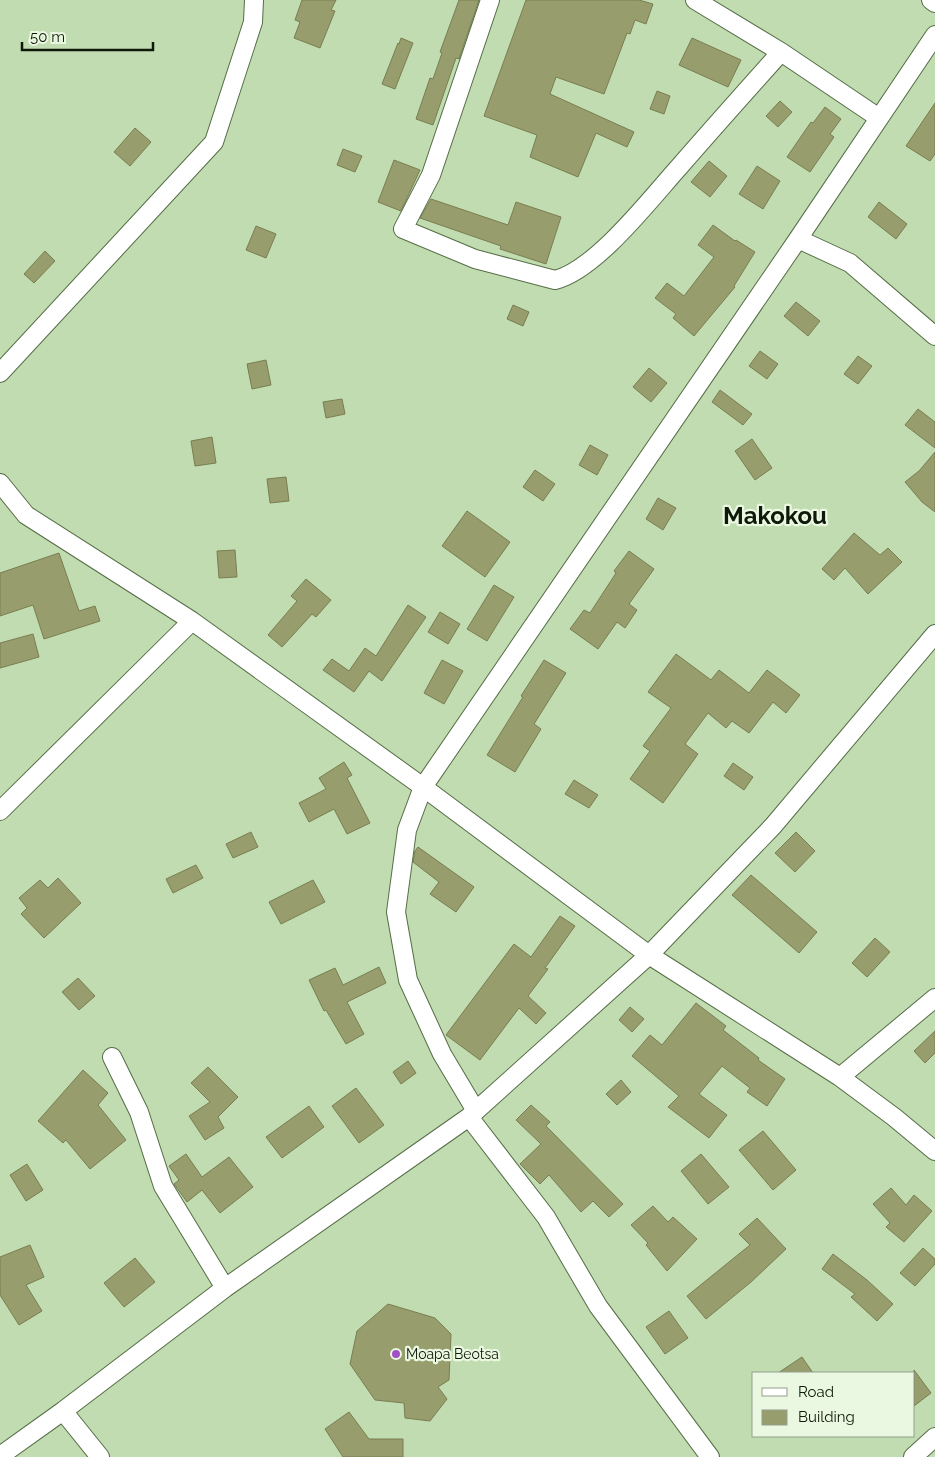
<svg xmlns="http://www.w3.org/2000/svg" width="935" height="1457" font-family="Raleway,sans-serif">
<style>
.building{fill:#979d6d;stroke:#797e50}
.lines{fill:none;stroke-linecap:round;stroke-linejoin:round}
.minor-casing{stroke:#556d46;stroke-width:20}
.minor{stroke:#fff;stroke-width:18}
.poi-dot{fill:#a052c4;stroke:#eaf8e2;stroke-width:2}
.labels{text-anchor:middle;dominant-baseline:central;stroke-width:4.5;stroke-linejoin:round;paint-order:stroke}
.poi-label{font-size:14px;fill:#0f1909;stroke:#eaf8e2;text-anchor:start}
.town-label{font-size:24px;font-weight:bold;fill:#0f1909;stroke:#eaf8e2}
</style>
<rect width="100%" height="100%" fill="#c0dcb0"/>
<!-- building -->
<path class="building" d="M 302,0 L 336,0 L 331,10 L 335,11 L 320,48 L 294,38 L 300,22 L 295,20 Z
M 459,0 L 479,0 L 459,59 L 456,58 L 433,125 L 416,119 L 430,78 L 433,79 L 442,53 L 440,52 Z
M 526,0 L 639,0 L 653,4 L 646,24 L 635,20 L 630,34 L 627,33 L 604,94 L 556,77 L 550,94 L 634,132 L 627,147 L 596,133 L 578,177 L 530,157 L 537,135 L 484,116 Z
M 401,38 L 413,43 L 395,89 L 382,84 L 398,43 L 399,44 Z
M 692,38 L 741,60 L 728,87 L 679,65 Z
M 657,91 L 670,96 L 664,114 L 650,109 Z
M 780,101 L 792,112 L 778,127 L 766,116 Z
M 935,103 L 935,154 L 930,161 L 906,146 Z
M 825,107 L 841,119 L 830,134 L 834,137 L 810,172 L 787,157 L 811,122 L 813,123 Z
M 135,128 L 151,142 L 130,166 L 114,152 Z
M 343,149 L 362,156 L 355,172 L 337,165 Z
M 394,160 L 420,170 L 401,211 L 378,202 Z
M 709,161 L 727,176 L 710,197 L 691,182 Z
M 757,166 L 780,181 L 763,209 L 739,194 Z
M 431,199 L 508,225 L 516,202 L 561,217 L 546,264 L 500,249 L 501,246 L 420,218 Z
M 879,202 L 907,224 L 896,239 L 868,217 Z
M 713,225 L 735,241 L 736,240 L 755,252 L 734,286 L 735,287 L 694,336 L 673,318 L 676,314 L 655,298 L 667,283 L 684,296 L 714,257 L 698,245 Z
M 256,226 L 276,234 L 266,258 L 246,250 Z
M 45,251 L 55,261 L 34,283 L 24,274 Z
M 796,302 L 820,321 L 808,336 L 784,316 Z
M 513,305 L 529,312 L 523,326 L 507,319 Z
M 760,351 L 778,364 L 767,379 L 749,366 Z
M 858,356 L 872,366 L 858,384 L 844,374 Z
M 266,360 L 271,385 L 252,389 L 247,364 Z
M 649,368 L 667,383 L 651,402 L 633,387 Z
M 720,390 L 752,414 L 743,425 L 712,402 Z
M 342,399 L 345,414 L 326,418 L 323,402 Z
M 918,409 L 935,422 L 935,448 L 905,425 Z
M 212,437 L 216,463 L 195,466 L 191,441 Z
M 752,439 L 772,468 L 755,480 L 735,451 Z
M 590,445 L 608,455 L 597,475 L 579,465 Z
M 935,452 L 935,512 L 922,502 L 905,482 L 919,471 Z
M 535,470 L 555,484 L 543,501 L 523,487 Z
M 286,477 L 289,501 L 270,503 L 267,479 Z
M 658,498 L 676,508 L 663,530 L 646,519 Z
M 467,511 L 510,542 L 485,577 L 442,546 Z
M 854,533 L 880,555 L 888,548 L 902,562 L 868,594 L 845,568 L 834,580 L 822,569 Z
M 235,550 L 237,577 L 219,578 L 217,551 Z
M 629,551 L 654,569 L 629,604 L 637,610 L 625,628 L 617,622 L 598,649 L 570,629 L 584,610 L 590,613 L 616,573 L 614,571 Z
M 59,553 L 79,611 L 95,606 L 100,621 L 44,639 L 33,605 L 0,616 L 0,573 Z
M 306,579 L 331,600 L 316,617 L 312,614 L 282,647 L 268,635 L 297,601 L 291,596 Z
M 494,585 L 514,597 L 487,641 L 467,629 Z
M 408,605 L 426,617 L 382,681 L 369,671 L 354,692 L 323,670 L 332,659 L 349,671 L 365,648 L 376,656 Z
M 440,612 L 460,624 L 448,644 L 428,632 Z
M 33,634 L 39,657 L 0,668 L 0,643 Z
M 676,654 L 711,680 L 719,670 L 749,693 L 767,670 L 800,695 L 786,713 L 773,702 L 749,733 L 732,721 L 726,728 L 708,713 L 685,744 L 698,754 L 663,803 L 630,779 L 650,751 L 643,746 L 671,708 L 648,692 Z
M 442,660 L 463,671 L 444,704 L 424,693 Z
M 544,660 L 566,673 L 534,724 L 541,729 L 515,772 L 487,755 L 523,697 L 521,696 Z
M 344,762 L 352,775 L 347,778 L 370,823 L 347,834 L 334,809 L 309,822 L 299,803 L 326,789 L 319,778 Z
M 733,763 L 753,777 L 744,790 L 724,776 Z
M 574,780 L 598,795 L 589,808 L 565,794 Z
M 251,832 L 258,847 L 233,858 L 226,844 Z
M 796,832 L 815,851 L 795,872 L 775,853 Z
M 418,847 L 474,887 L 456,912 L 430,894 L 439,882 L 413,862 L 415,851 Z
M 196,865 L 203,878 L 173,893 L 166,879 Z
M 751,875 L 817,932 L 799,953 L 732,895 Z
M 58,878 L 81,903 L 44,938 L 21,914 L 27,908 L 19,898 L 40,880 L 48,888 Z
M 313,880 L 325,902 L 281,924 L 269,902 Z
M 560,916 L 575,926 L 545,968 L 548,969 L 528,996 L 546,1013 L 536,1024 L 519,1008 L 480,1060 L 446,1035 L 514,944 L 531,957 Z
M 875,938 L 890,952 L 867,977 L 852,963 Z
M 379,967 L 386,983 L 347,1002 L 364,1034 L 346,1044 L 326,1010 L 324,1011 L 309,980 L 335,968 L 343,985 Z
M 78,978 L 95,996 L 79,1010 L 62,992 Z
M 696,1003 L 726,1026 L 723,1030 L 759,1058 L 758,1060 L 785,1079 L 767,1106 L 747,1092 L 750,1088 L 722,1066 L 699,1094 L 727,1115 L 709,1138 L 668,1107 L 679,1096 L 632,1056 L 650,1035 L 662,1045 Z
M 630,1007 L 644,1019 L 632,1032 L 619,1020 Z
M 935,1031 L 935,1053 L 925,1063 L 914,1051 Z
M 408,1061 L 416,1073 L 401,1084 L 393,1072 Z
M 208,1067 L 238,1097 L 218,1117 L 224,1128 L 205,1140 L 189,1116 L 210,1102 L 191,1083 Z
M 83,1070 L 108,1093 L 98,1105 L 126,1140 L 90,1169 L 66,1140 L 63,1143 L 38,1121 Z
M 621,1080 L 631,1092 L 617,1105 L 606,1094 Z
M 356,1088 L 384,1125 L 359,1143 L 332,1106 Z
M 531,1105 L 550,1122 L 546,1126 L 623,1204 L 609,1217 L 593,1201 L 581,1212 L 549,1175 L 540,1184 L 520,1164 L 541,1144 L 516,1120 Z
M 309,1106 L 324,1127 L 282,1158 L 266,1137 Z
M 763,1131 L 796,1170 L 773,1190 L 739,1150 Z
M 186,1154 L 202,1177 L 229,1157 L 253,1187 L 220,1213 L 202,1190 L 187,1202 L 174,1184 L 179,1180 L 169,1166 Z
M 701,1154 L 729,1187 L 708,1204 L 681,1171 Z
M 27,1164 L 43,1190 L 26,1201 L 10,1175 Z
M 891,1188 L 906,1205 L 914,1195 L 932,1211 L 904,1242 L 886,1227 L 890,1223 L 873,1204 Z
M 653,1206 L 668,1222 L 673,1217 L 697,1239 L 667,1271 L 646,1245 L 648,1243 L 631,1225 Z
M 757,1218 L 786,1249 L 751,1282 L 706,1319 L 687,1296 L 750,1245 L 739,1234 Z
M 30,1245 L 44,1277 L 26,1285 L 42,1311 L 19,1325 L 0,1295 L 0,1257 Z
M 923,1248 L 935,1259 L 935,1264 L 915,1286 L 900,1273 Z
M 833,1254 L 867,1280 L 893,1304 L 877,1321 L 851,1297 L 855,1294 L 822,1269 Z
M 135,1258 L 155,1282 L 124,1307 L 104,1283 Z
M 388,1304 L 435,1318 L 451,1334 L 449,1380 L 438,1387 L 447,1399 L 430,1421 L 405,1418 L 404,1403 L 375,1400 L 350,1364 L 357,1331 Z
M 669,1311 L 688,1338 L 665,1354 L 646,1327 Z
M 802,1357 L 813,1373 L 778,1373 Z
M 914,1370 L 931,1393 L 914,1406 Z
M 349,1412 L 369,1439 L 403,1439 L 403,1457 L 343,1457 L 325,1429 Z"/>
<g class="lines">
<defs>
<path id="minor" d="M 490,0 L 431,175 L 403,229 L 475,259 L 555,280 C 596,270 651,198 680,166 C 713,128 747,90 781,52
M 695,0 L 781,52 L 879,118
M 931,0 L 935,3
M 798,239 L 850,263 L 935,336
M 0,373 L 214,142 L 253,22 L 254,0
M 0,483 L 26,515 L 192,621 L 423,787 L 407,830 L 396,912 L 408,980 L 442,1054 L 476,1111
M 935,634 L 773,826 L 649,955 L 840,1077 L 894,1117 L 935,1151
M 0,811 L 192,621
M 112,1057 L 139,1112 L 163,1186 L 225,1288
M 840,1077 L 935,998
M 469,1117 L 546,1217 L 598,1306 L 710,1457
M 63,1411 L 100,1457
M 0,1456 L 63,1411 L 225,1288 L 469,1117 L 649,955 L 423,787 L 798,239 L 935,35
M 913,1457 L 935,1437"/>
</defs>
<!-- minor casing -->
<use href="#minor" class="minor-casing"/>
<!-- minor -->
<use href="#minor" class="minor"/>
</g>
<!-- markers -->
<circle class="poi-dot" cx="396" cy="1354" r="5"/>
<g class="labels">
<!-- poi labels -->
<g class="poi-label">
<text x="406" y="1354">Moapa Beotsa</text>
</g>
<!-- town labels -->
<g class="town-label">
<text x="775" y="515">Makokou</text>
</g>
</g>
<!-- legend -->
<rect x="752" y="1372" width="162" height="65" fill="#eaf8e2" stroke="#929f8b"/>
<rect x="762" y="1388" width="25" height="8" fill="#ffffff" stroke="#929f8b"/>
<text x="798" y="1397" font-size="15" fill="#0f1909">Road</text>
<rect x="762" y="1410" width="25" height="15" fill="#979d6d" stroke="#929f8b"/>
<text x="798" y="1422" font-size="15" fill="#0f1909">Building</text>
<!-- scale -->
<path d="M22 42v8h131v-8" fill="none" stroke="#0f1909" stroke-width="2.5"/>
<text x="30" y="42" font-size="15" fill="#0f1909" stroke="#eaf8e2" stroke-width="4" paint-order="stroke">50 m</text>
</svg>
